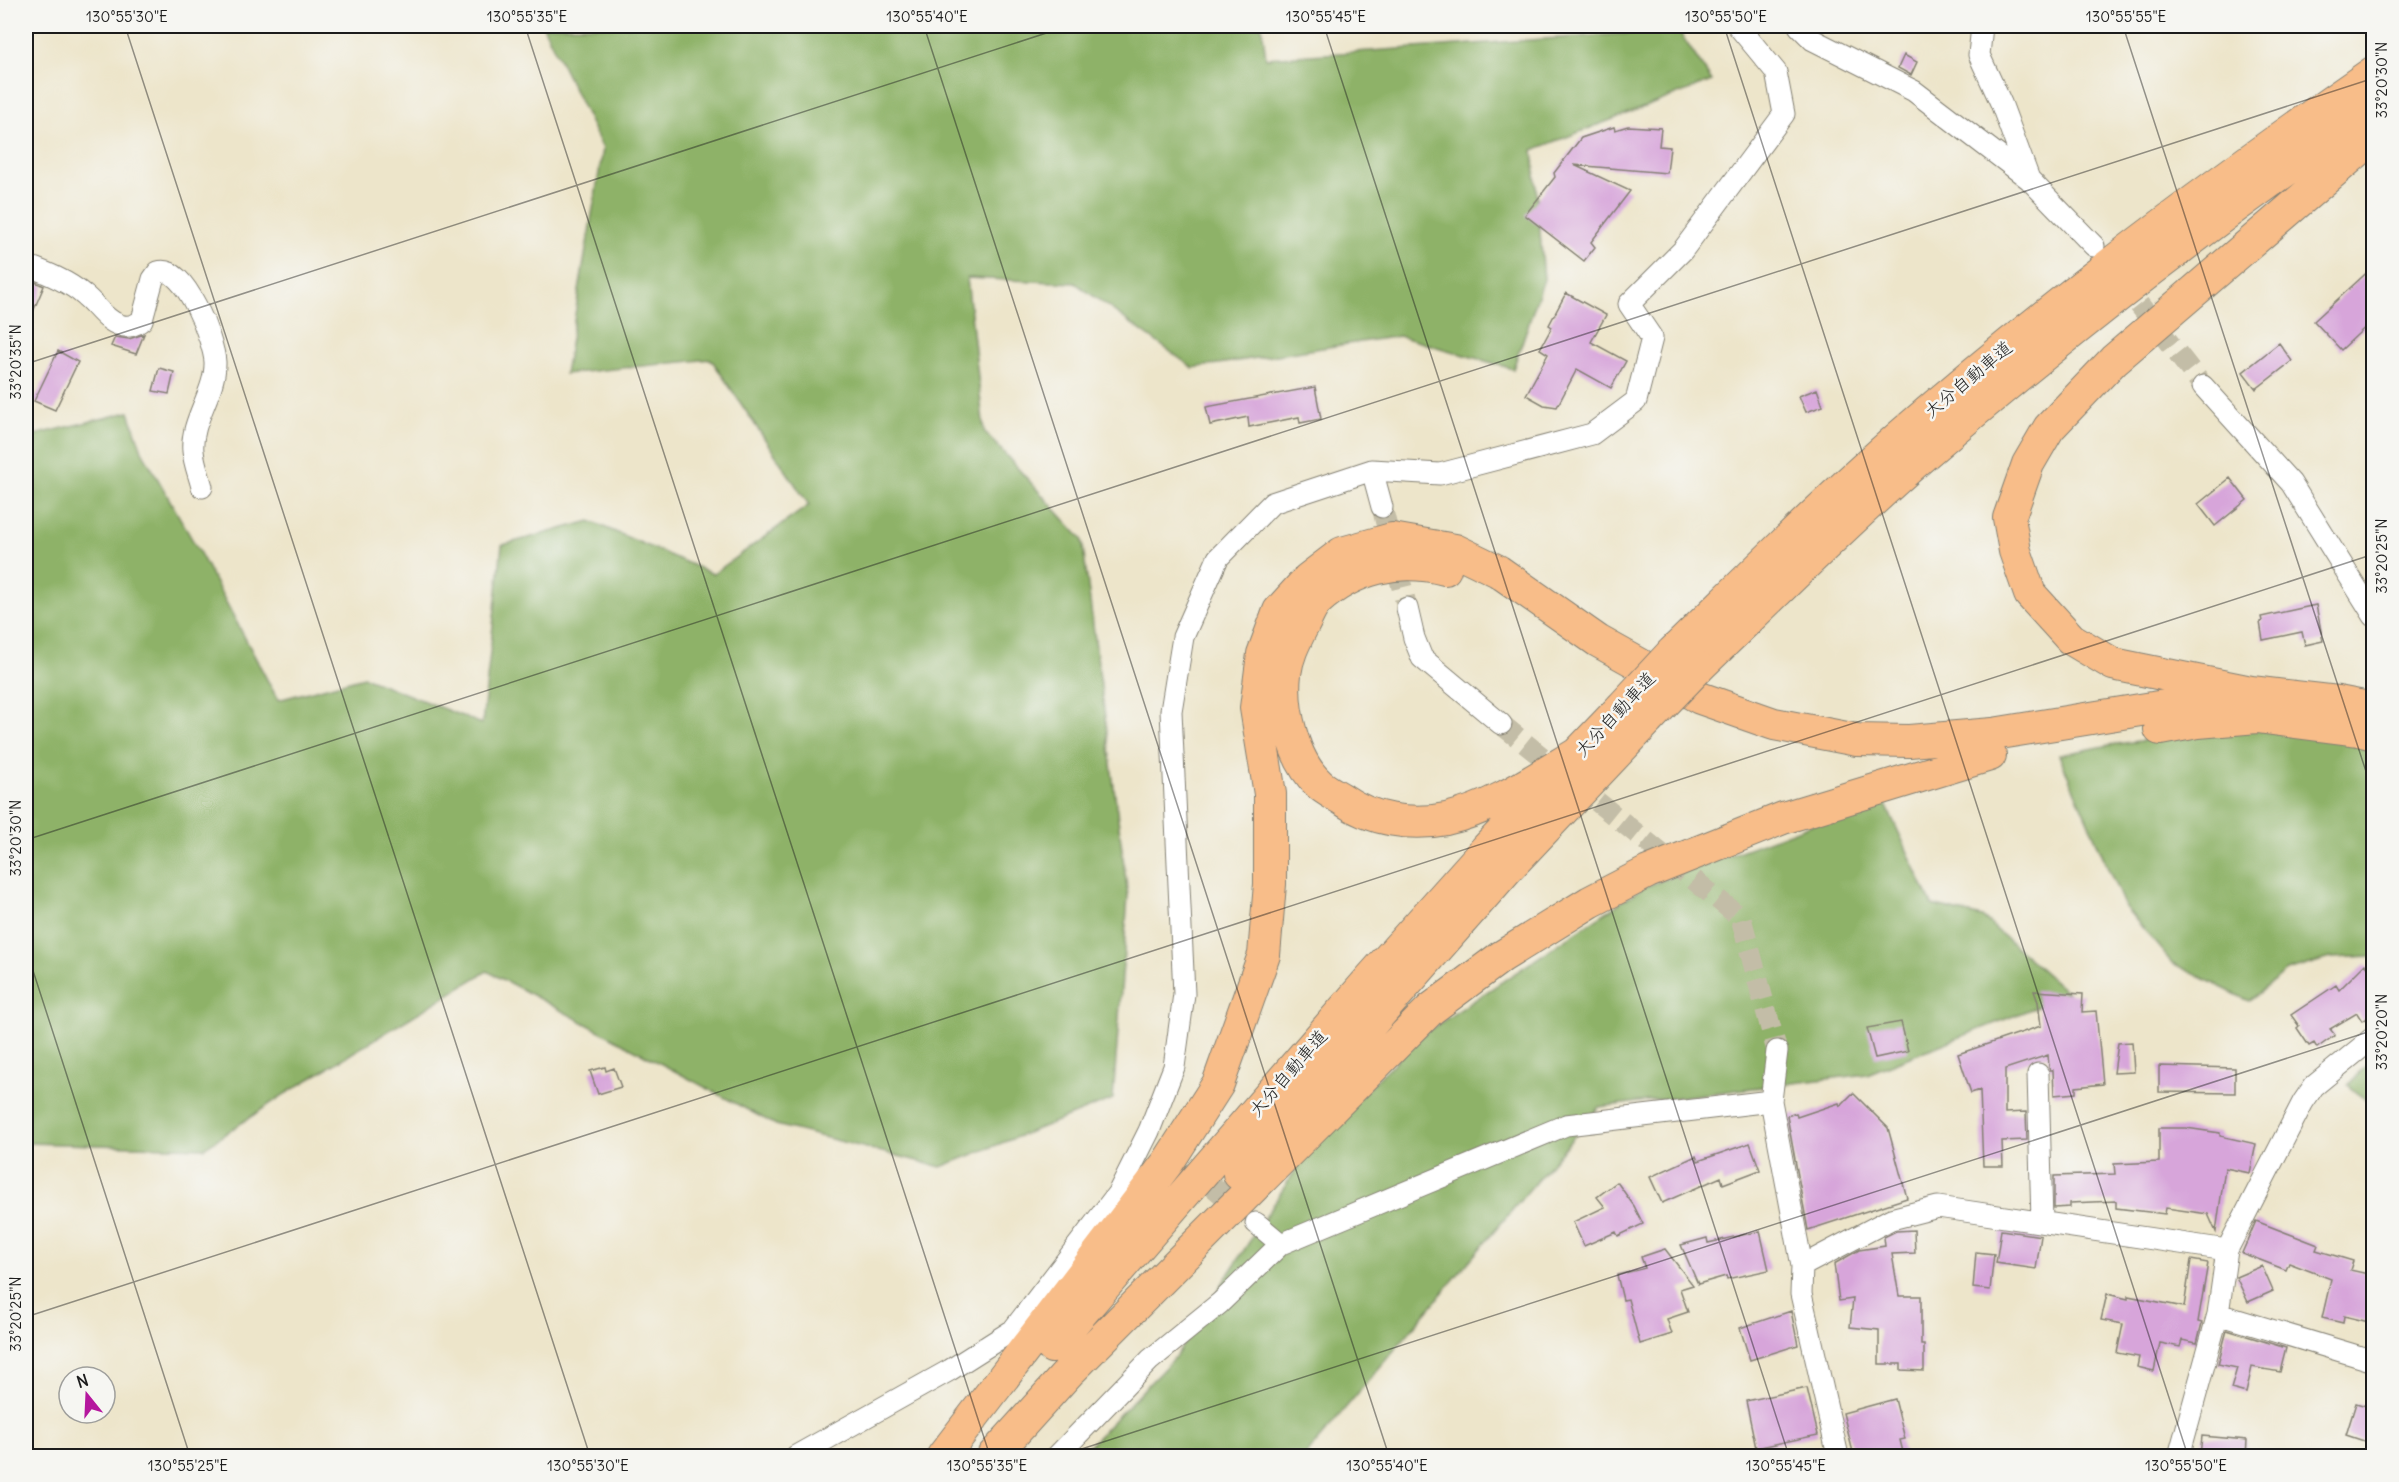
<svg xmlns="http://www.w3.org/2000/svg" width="2399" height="1482" font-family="Delius,'Klee One',sans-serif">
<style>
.forest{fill:#8eb268;stroke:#556742;stroke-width:1.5}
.building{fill:#d7a5da}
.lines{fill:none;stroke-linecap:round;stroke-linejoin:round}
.minor-tunnel{stroke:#c3bda7;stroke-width:21;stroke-dasharray:21 10;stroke-linecap:butt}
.minor-casing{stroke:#848073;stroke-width:23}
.highway-casing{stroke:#848073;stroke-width:34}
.minor{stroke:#fff;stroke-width:21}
.highway{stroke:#f8bd89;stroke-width:32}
.highway-bridge-casing{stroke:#848073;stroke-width:34;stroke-linecap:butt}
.highway-bridge{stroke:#f8bd89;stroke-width:32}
.ticks{fill:none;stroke:#1c1c1c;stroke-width:1.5;stroke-opacity:0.45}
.labels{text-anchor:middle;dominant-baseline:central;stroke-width:5;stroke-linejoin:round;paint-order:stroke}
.street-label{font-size:18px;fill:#1c1c1c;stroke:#f6f6f2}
.neatline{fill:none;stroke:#1c1c1c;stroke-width:2}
.ticks-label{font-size:15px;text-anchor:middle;fill:#1c1c1c}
</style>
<rect width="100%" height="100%" fill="#f6f6f2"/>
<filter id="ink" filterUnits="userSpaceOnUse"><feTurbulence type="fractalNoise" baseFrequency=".0167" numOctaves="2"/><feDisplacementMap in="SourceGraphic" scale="12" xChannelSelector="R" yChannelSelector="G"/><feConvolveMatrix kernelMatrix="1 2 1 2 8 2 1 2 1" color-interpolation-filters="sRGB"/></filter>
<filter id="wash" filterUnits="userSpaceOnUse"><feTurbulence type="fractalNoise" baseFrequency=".008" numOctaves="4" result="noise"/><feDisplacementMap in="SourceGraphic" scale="24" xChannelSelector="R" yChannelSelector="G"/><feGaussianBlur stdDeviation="1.35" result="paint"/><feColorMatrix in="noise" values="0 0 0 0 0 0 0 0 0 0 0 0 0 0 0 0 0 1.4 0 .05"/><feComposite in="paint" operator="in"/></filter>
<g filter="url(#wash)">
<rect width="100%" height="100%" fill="#ede5ca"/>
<!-- forest -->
<path class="forest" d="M 543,26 L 1262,26 L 1266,58 L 1678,30 L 1712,81 L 1533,150 L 1544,279 L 1513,369 L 1399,336 L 1193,368 L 1075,283 L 967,278 L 984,431 L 1082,539 L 1128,896 L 1113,1099 L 941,1167 L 776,1125 L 487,971 L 285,1094 L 204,1148 L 26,1143 L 26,437 L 129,412 L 142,451 L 201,555 L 278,700 L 364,677 L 482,724 L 502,545 L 590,521 L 713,574 L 809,505 L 711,359 L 565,374 L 603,149 Z
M 2256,725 L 2373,743 L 2373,956 L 2331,958 L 2287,971 L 2249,1001 L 2172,963 L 2125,907 L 2059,755 L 2110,745 Z
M 1883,798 L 1932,905 L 1982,917 L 2069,994 L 1867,1074 L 1599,1107 L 1305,1456 L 1079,1456 L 1176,1356 L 1314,1141 L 1425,1033 L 1644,887 Z
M 2373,1058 L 2373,1106 L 2348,1085 Z"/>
<g id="blocks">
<!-- building -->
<path class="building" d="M 1904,55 L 1917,62 L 1911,75 L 1898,68 Z
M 1628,126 L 1661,128 L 1659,146 L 1670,147 L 1667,173 L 1574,165 L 1630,191 L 1591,242 L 1595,247 L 1584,261 L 1525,215 L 1555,177 L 1554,173 L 1581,138 L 1614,127 L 1615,130 Z
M 2373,267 L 2373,320 L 2341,350 L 2314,321 Z
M 26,278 L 44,286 L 26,328 Z
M 1566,293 L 1606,315 L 1591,342 L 1626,361 L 1611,388 L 1577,369 L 1557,407 L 1544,405 L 1526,395 L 1548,354 L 1540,349 L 1552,327 L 1549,325 Z
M 144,334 L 136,354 L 111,346 L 115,337 L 129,339 Z
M 2279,343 L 2292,361 L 2256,389 L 2243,372 Z
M 58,351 L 78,362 L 55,410 L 34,401 Z
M 159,368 L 174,372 L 169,394 L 153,391 Z
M 1315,387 L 1321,419 L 1300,423 L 1299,417 L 1249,427 L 1248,417 L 1210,425 L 1206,407 Z
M 1817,389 L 1823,406 L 1806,412 L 1799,396 Z
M 2230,478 L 2247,500 L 2215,526 L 2198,504 Z
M 2316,605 L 2323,641 L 2305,645 L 2302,632 L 2263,640 L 2260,622 L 2262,621 L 2261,617 Z
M 2365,964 L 2373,973 L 2373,1014 L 2362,1021 L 2357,1013 L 2330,1029 L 2335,1035 L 2317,1048 L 2314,1043 L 2309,1046 L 2297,1028 L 2299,1026 L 2291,1015 L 2336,985 L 2339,990 Z
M 2034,991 L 2083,994 L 2082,1012 L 2096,1011 L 2103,1084 L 2076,1087 L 2076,1093 L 2054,1095 L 2053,1070 L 2050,1070 L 2049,1067 L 2048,1055 L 2005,1069 L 2005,1113 L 2026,1112 L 2027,1140 L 2002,1141 L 2003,1166 L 1983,1166 L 1980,1090 L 1971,1093 L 1958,1054 L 2041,1026 L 2038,1002 Z
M 1901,1022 L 1908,1051 L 1875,1058 L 1867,1028 Z
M 2132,1042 L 2134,1072 L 2114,1073 L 2118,1043 Z
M 2159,1066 L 2235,1068 L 2235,1093 L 2159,1092 Z
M 605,1067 L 606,1071 L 614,1068 L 621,1087 L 598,1094 L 590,1071 Z
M 1853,1093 L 1888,1128 L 1907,1198 L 1808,1230 L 1787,1116 L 1796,1113 L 1797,1117 L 1839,1103 L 1840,1106 Z
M 2159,1128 L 2186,1128 L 2220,1133 L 2220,1136 L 2256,1144 L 2250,1173 L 2225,1168 L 2216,1232 L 2208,1214 L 2166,1208 L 2165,1214 L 2116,1208 L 2116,1201 L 2070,1203 L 2070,1207 L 2054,1208 L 2054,1176 L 2115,1174 L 2114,1164 L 2159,1162 Z
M 1750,1143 L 1760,1170 L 1723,1184 L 1721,1177 L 1662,1203 L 1650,1177 L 1696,1156 L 1698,1161 Z
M 1617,1182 L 1634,1206 L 1643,1224 L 1618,1236 L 1616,1232 L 1584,1246 L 1573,1222 L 1605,1207 L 1597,1197 Z
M 2256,1221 L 2318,1245 L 2316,1250 L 2353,1261 L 2350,1270 L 2373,1275 L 2373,1323 L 2344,1316 L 2343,1323 L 2322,1318 L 2331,1279 L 2289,1263 L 2286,1270 L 2242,1253 Z
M 1914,1230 L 1915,1253 L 1892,1254 L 1899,1296 L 1921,1296 L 1921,1345 L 1924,1345 L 1924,1371 L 1901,1370 L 1901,1364 L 1879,1364 L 1879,1330 L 1850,1327 L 1853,1299 L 1839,1301 L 1834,1264 L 1859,1250 L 1885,1246 L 1884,1237 L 1896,1231 Z
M 2001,1230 L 2041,1236 L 2036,1269 L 1996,1263 Z
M 1760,1231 L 1769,1270 L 1727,1279 L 1726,1276 L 1698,1284 L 1681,1245 L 1707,1238 L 1708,1243 Z
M 1665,1249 L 1693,1285 L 1680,1289 L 1688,1312 L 1667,1319 L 1672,1334 L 1640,1344 L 1628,1299 L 1623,1300 L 1617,1275 L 1645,1268 L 1641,1257 Z
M 1976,1252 L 1994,1254 L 1990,1290 L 1973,1288 Z
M 2191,1260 L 2208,1263 L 2198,1322 L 2202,1323 L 2197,1343 L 2182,1340 L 2180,1347 L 2160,1343 L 2154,1371 L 2137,1367 L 2139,1357 L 2117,1353 L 2123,1324 L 2101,1320 L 2107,1294 L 2128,1299 L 2128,1296 L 2184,1307 Z
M 2262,1266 L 2273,1291 L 2248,1302 L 2236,1277 Z
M 1791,1311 L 1798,1345 L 1750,1360 L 1740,1328 Z
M 2227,1330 L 2286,1348 L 2280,1372 L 2252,1367 L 2246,1393 L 2231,1389 L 2237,1368 L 2218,1364 Z
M 1807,1388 L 1818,1435 L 1756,1448 L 1746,1401 Z
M 1895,1399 L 1905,1439 L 1900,1440 L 1904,1456 L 1854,1456 L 1843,1413 Z
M 2356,1403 L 2373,1408 L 2373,1444 L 2346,1435 Z
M 2202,1436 L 2247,1440 L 2246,1456 L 2200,1456 Z"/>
</g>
</g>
<g filter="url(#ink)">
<use href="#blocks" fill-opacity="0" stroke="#848073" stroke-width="1.5"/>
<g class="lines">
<!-- minor-tunnel -->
<path class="minor-tunnel" d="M 2120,280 L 2203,386
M 1382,507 L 1407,608
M 1501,724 L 1741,918 L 1777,1051
M 1165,1146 L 1244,1213"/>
<defs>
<path id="minor" d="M 1799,26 L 1813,40 L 1914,91 L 2029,179 L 2094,246
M 1982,26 L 1979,55 L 2001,103 L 2029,179
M 26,265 C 45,272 68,281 84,295 C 96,304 105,321 120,325 C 128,328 136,325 142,320 L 153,279 L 158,272 C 185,263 214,342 215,362 C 216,392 190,421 193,451 C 194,463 199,475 202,487
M 2203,386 L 2291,483 L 2374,616
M 1372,470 L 1382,507
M 1407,608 L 1414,638 L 1422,658 L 1501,724
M 1777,1051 L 1771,1101 L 1802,1266 L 1801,1294 L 1838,1456
M 2038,1074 L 2042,1222
M 1256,1223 L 1281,1244
M 1802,1266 L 1891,1219 L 1938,1207 L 2227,1250
M 2218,1314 L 2374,1361
M 796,1456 L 950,1370 L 1013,1330 L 1118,1193 L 1149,1131 L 1174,1067 L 1184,994 L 1171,711 L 1183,637 L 1218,558 L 1272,503 L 1372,470 L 1440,474 L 1592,434 L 1636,401 L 1652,338 L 1629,304 L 1683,250 L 1784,114 L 1776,72 L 1738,26
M 1057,1456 L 1150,1360 L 1220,1303 L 1281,1244 L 1566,1125 L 1771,1101
M 2179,1456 L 2218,1314 L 2227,1250 L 2303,1102 L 2314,1086 L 2374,1037"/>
<path id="highway" d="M 2374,137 L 2114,360 L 2049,428 L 2028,464 L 2009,518 L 2015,551 L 2030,594 L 2071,639 L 2113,664 L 2251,692 L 2338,702 L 2374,709
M 1445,569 C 1399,557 1354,568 1318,600 C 1311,606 1307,619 1302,627 C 1294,643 1287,657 1285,674 C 1281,708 1293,760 1319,784 C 1325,790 1334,794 1342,799 C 1371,820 1411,826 1446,819 C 1495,808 1538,777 1580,752
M 1672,653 C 1748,579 1822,504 1901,435 C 2051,304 2211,185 2374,72
M 1698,668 C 1773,596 1847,522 1925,454 C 2069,330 2218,216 2374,108
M 2160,729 L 2198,722 L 2257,717 L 2358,730 L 2374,734
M 1239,1174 L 1508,868 L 1648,720
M 1052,1347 L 1370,979 L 1487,848 L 1621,708
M 1072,1369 L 1431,1009 L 1501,957 L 1590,902 L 1648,872 L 1783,818 L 1990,755
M 943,1456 L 1168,1162 L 1218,1084 L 1264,955 L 1270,884 L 1270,794 L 1256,708 L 1263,654 L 1279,611 L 1308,579 L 1342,553 L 1392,539 L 1455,550 L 1498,571 L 1598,641 L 1700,698 L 1774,724 L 1857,740 L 1909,741 L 1993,734 L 2251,692
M 993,1456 L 1086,1353"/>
</defs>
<!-- minor casing -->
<use href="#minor" class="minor-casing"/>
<!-- highway casing -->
<use href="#highway" class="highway-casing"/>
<!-- minor -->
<use href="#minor" class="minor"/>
<!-- highway -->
<use href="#highway" class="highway"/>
<defs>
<path id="highway-bridge" d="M 1621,708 L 1672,653
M 1648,720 L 1698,668"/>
</defs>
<!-- highway-bridge casing -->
<use href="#highway-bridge" class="highway-bridge-casing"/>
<!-- highway-bridge -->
<use href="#highway-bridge" class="highway-bridge"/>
</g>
</g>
<!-- ticks -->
<path class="ticks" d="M 125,26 L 590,1456M 525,26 L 990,1456M 924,26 L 1389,1456M 1324,26 L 1789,1456M 1724,26 L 2188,1456M 2123,26 L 2374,796M 26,364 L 1068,26M 26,840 L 2374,78M 26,949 L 190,1456M 26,1317 L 2374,554M 1060,1456 L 2374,1030"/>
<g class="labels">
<!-- street labels -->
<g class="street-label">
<text transform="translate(1968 379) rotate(-40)">大分自動車道</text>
<text transform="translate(1615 714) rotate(-47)">大分自動車道</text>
<text transform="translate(1288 1073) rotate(-49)">大分自動車道</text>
</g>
</g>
<!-- margin -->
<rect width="2399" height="1482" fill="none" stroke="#f6f6f2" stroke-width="66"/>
<!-- north arrow -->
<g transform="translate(87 1395) rotate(342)"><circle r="28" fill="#f6f6f2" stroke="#9f9f9c" stroke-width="1.5"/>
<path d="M0-4.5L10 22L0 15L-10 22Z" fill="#b5179e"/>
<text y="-9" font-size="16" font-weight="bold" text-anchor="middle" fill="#1c1c1c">N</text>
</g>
<rect x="33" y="33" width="2333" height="1416" class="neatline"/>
<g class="ticks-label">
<text x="127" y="22">130°55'30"E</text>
<text x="527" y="22">130°55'35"E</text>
<text x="927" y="22">130°55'40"E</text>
<text x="1326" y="22">130°55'45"E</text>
<text x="1726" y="22">130°55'50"E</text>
<text x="2126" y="22">130°55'55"E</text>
<text transform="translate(2382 80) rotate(-90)" y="5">33°20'30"N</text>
<text transform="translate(16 362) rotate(-90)" y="5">33°20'35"N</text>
<text transform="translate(2382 556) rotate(-90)" y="5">33°20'25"N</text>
<text transform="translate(16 838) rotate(-90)" y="5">33°20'30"N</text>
<text transform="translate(2382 1032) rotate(-90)" y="5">33°20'20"N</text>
<text transform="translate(16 1314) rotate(-90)" y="5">33°20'25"N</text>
<text x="188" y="1471">130°55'25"E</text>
<text x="588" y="1471">130°55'30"E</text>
<text x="987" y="1471">130°55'35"E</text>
<text x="1387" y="1471">130°55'40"E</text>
<text x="1786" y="1471">130°55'45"E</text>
<text x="2186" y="1471">130°55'50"E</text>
</g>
</svg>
